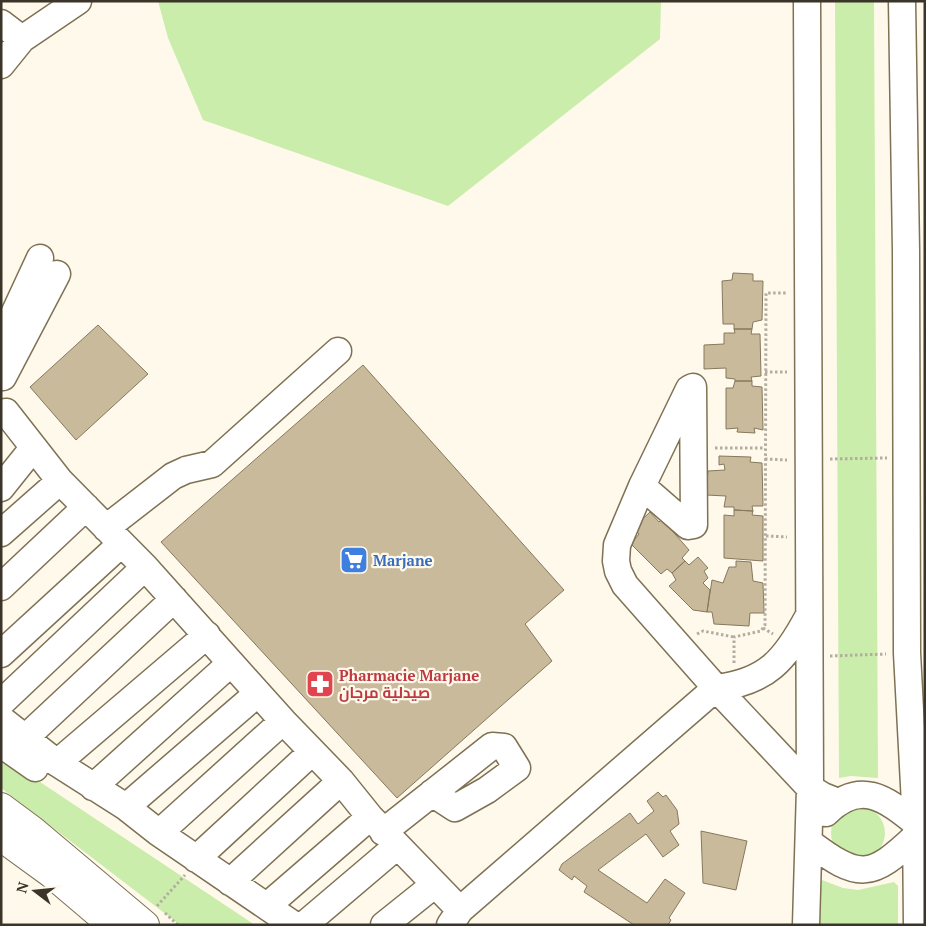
<svg xmlns="http://www.w3.org/2000/svg" width="926" height="926" font-family="'PT Serif',Cairo,serif">
<style>
.green{fill:#caedab}
.building{fill:#c8ba9b;stroke:#86785c}
.lines{fill:none;stroke-linecap:round;stroke-linejoin:round}
.minor-casing{stroke:#7e7154;stroke-width:29}
.highway-casing{stroke:#7e7154;stroke-width:30}
.path{stroke:#b3ada0;stroke-width:3;stroke-dasharray:2.5 2.5;stroke-linecap:butt}
.minor{stroke:#fff;stroke-width:26}
.highway{stroke:#fff;stroke-width:28}
.labels{text-anchor:middle;dominant-baseline:central;stroke-width:4.5;stroke-linejoin:round;paint-order:stroke}
.shop-label{font-size:15px;font-weight:bold;fill:#366cbe;stroke:#fff9ec;text-anchor:start}
.health-label{font-size:15px;font-weight:bold;fill:#be3a42;stroke:#fff9ec;text-anchor:start}
</style>
<rect width="100%" height="100%" fill="#fff9ec"/>
<!-- green -->
<path class="green" d="M 158,1 L 661,1 L 660,39 L 448,206 L 203,120 L 168,38 Z
M 835,1 L 874,1 L 878,778 L 851,776 L 839,778 Z
M 1,756 L 255,925 L 180,925 L 1,788 Z
M831 833a27 27 0 1 1 54 0a27 27 0 1 1-54 0Z
M 822,880 L 843,888 L 858,890 L 894,882 L 898,886 L 898,925 L 820,925 L 820,886 Z"/>
<!-- building -->
<path class="building" d="M 733,273 L 753,274 L 753,281 L 763,281 L 762,320 L 753,322 L 752,329 L 734,329 L 734,324 L 723,324 L 722,281 L 732,280 Z
M 98,325 L 148,374 L 76,440 L 30,387 Z
M 734,329 L 752,329 L 751,334 L 760,334 L 761,376 L 751,377 L 752,381 L 735,381 L 735,379 L 726,378 L 726,368 L 704,369 L 704,345 L 724,344 L 724,333 L 735,333 Z
M 363,365 L 564,590 L 525,624 L 552,661 L 397,798 L 161,542 Z
M 735,381 L 752,381 L 752,386 L 762,387 L 763,430 L 754,428 L 755,433 L 737,432 L 738,428 L 726,429 L 726,388 L 733,388 Z
M 719,456 L 751,457 L 750,462 L 762,463 L 763,506 L 752,506 L 753,511 L 734,510 L 734,507 L 724,507 L 726,496 L 706,495 L 708,471 L 725,470 L 724,464 L 719,465 Z
M 734,510 L 753,511 L 752,515 L 763,516 L 763,561 L 724,558 L 724,515 L 734,516 Z
M 650,512 L 659,522 L 662,519 L 689,550 L 682,558 L 685,561 L 672,573 L 667,569 L 661,574 L 631,544 L 639,534 L 633,528 Z
M 698,557 L 708,568 L 704,571 L 708,578 L 703,583 L 710,590 L 707,612 L 693,610 L 669,586 L 676,580 L 672,573 L 685,561 L 689,565 Z
M 736,561 L 751,562 L 753,581 L 763,583 L 764,613 L 750,613 L 749,626 L 714,624 L 712,612 L 707,612 L 712,580 L 723,583 L 729,567 L 736,567 Z
M 658,792 L 663,797 L 666,795 L 677,810 L 679,824 L 670,831 L 679,845 L 663,857 L 646,834 L 598,870 L 647,903 L 665,879 L 685,893 L 669,918 L 671,920 L 668,925 L 634,925 L 584,892 L 587,886 L 574,876 L 572,880 L 559,870 L 562,864 L 630,813 L 638,824 L 654,811 L 647,801 Z
M 701,831 L 747,841 L 736,890 L 703,883 Z"/>
<g class="lines">
<defs>
<path id="minor" d="M 902,1 L 906,251 L 907,653 L 916,823 L 917,925
M 1,23 L 22,39
M 1,65 L 22,39 L 78,1
M 1,342 L 40,258
M 3,377 L 57,274
M 6,412 L 60,481 L 145,567 L 283,721 L 341,781 L 370,817 L 460,910 L 450,925
M 642,486 L 688,526 L 694,525 L 693,387 L 689,389 L 642,486 L 617,545 L 616,561 L 618,571 L 625,585 L 716,688 L 810,788 L 823,796 L 838,802
M 1,488 L 33,448
M 106,528 L 173,476 L 186,470 L 212,464 L 338,351
M 1,533 L 60,481
M 1,587 L 86,507
M 1,654 L 121,544
M 1,703 L 145,567
M 1,719 L 57,763 L 126,807 L 159,833 L 294,925
M 24,739 L 174,599
M 1,744 L 35,768
M 57,763 L 207,635
M 93,787 L 231,663
M 126,807 L 258,693
M 826,813 C 860,779 885,798 916,823
M 383,832 L 492,746 L 504,747 L 517,768 L 487,790 L 455,808 L 432,793
M 159,833 L 283,721
M 809,842 C 859,880 871,879 916,836
M 196,859 L 312,752
M 230,882 L 341,781
M 267,906 L 370,817
M 460,910 L 716,688 C 767,682 785,660 808,617
M 304,925 L 397,846
M 384,925 L 434,885
M 806,925 L 810,788 L 807,1"/>
<path id="highway" d="M 1,807 L 32,830 L 145,925
M 1,837 L 52,874 L 112,925"/>
</defs>
<!-- minor casing -->
<use href="#minor" class="minor-casing"/>
<!-- highway casing -->
<use href="#highway" class="highway-casing"/>
<!-- path -->
<path class="path" d="M 765,372 L 787,372
M 715,448 L 765,448
M 765,459 L 787,460
M 830,459 L 887,458
M 766,536 L 787,537
M 763,628 L 773,634
M 697,634 L 703,631 L 734,637
M 830,656 L 886,654
M 734,663 L 734,637 L 761,631 L 765,625 L 766,293 L 788,293
M 157,906 L 185,875
M 165,913 L 178,925"/>
<!-- minor -->
<use href="#minor" class="minor"/>
<!-- highway -->
<use href="#highway" class="highway"/>
</g>
<!-- icons -->
<defs>
<symbol id="supermarket-square" viewBox="-11 -11 22 22"><rect x="-9" y="-9" width="18" height="18" rx="4" fill="#3f7fe0" stroke="#fff9ec"/><path d="M-6-5.5h2.5l.6 2H6L4.5 2H-2.5L-4.4-4H-6ZM-1.5 3.2a1.3 1.3 0 1 0 .1 0ZM3 3.2a1.3 1.3 0 1 0 .1 0Z" fill="#fff"/></symbol>
<symbol id="pharmacy-square" viewBox="-11 -11 22 22"><rect x="-9" y="-9" width="18" height="18" rx="4" fill="#e0444e" stroke="#fff9ec"/><path d="M-2-6h4v4h4v4h-4v4h-4v-4h-4v-4h4Z" fill="#fff"/></symbol>
</defs>
<g fill-rule="evenodd">
<use href="#supermarket-square" x="338" y="544" width="32" height="32"/>
<use href="#pharmacy-square" x="304" y="668" width="32" height="32"/>
</g>
<g class="labels">
<!-- shop labels -->
<g class="shop-label">
<text x="373" y="560">Marjane</text>
</g>
<!-- health labels -->
<g class="health-label">
<text x="339" y="675">Pharmacie Marjane<tspan x="339" dy="17">صيدلية مرجان</tspan></text>
</g>
</g>
<!-- border -->
<rect width="926" height="926" fill="none" stroke="#3b3529" stroke-width="5"/>
<!-- north arrow -->
<g transform="translate(35 891) rotate(286)" stroke="#fff9ec" stroke-width="4" paint-order="stroke">
<path d="M0-4L9 19L0 12L-9 19Z" fill="#3b3529"/>
<text y="-8" font-size="14" font-weight="bold" text-anchor="middle" fill="#3b3529">N</text>
</g>
</svg>
